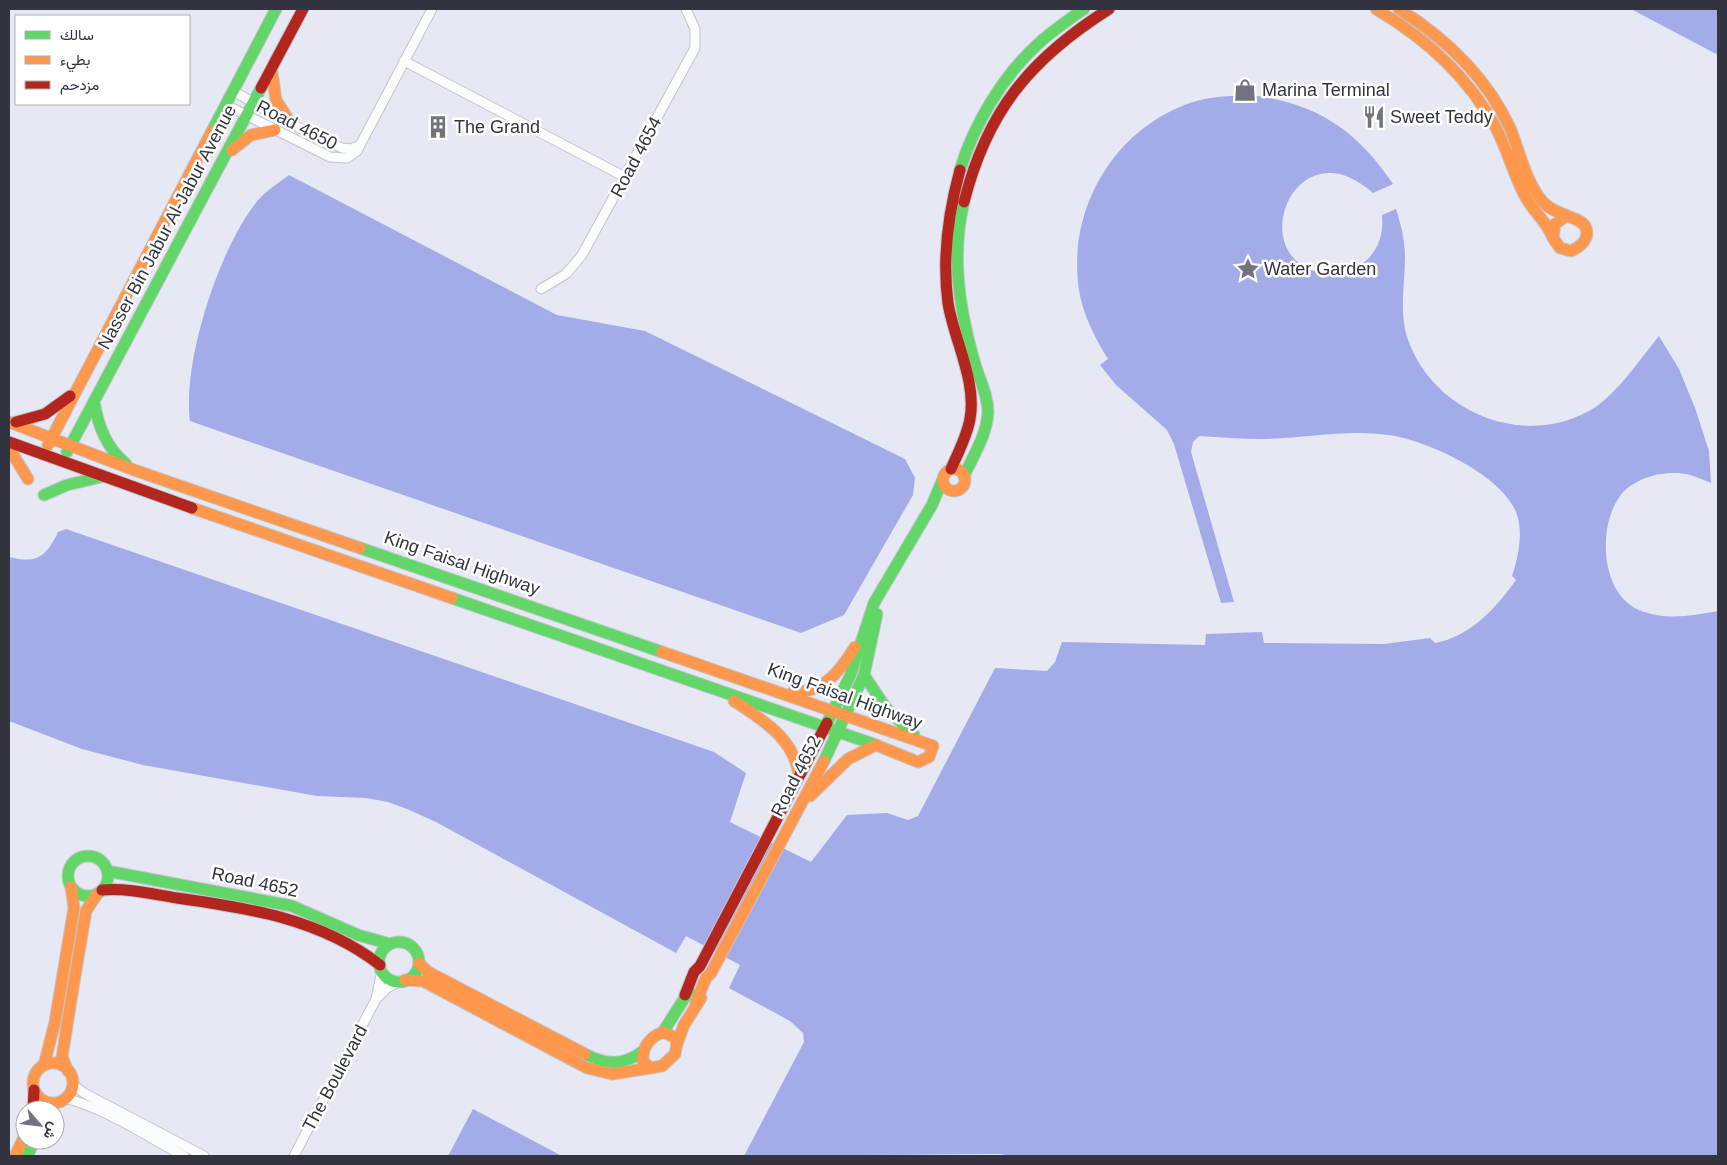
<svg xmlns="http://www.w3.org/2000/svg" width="1727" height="1165" font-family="Arial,Vazirmatn,sans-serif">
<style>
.water{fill:#a3ace8}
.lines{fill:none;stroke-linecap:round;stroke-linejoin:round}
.street-casing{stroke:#c2c4ce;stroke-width:11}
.fast-casing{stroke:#c2c4ce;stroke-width:13}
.slow-casing{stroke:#c2c4ce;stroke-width:13}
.jam-casing{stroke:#c2c4ce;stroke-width:13}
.street{stroke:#fbfcfd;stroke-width:9}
.fast{stroke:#63d668;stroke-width:11}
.slow{stroke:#ff974d;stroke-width:11}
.jam{stroke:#b3261e;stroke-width:11}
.labels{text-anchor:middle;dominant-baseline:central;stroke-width:5;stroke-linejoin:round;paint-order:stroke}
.poi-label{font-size:18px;fill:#32343f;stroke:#fff;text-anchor:start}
.street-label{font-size:18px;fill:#32343f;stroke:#fff}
</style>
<rect width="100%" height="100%" fill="#e6e8f4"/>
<!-- water -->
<path class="water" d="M 1631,9 L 1718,9 L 1718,55 Z
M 1250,95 C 1315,102 1357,130 1393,184 L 1373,193 C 1296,124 1244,254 1318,272 C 1333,276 1348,274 1361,265 C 1378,252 1384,235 1382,215 L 1396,209 C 1401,225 1405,241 1405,257 C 1405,284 1399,310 1407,337 C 1431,410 1520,449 1589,411 C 1616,396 1640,359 1659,336 L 1679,369 L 1695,408 L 1709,451 L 1711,483 C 1704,480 1697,477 1690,475 C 1666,469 1632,477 1618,499 C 1598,530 1601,594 1639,610 C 1666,621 1691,616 1718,611 L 1718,1156 L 1010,1156 L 1001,1154 L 744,1156 L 804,1042 L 803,1033 L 790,1021 L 729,988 L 740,965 L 686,936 L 676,953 L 436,822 L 407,809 L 388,802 L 366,798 L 317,796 L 143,765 L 82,749 L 9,721 L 9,557 C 37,564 46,557 58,532 L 66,529 L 714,752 L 746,773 L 730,822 L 811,862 L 847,815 L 887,813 L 908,820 L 918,816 L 995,668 L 1047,671 L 1055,662 L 1062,642 L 1205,645 L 1206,634 L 1262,632 L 1264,643 L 1384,644 L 1430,638 L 1435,643 C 1470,637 1496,608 1516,580 L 1512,576 C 1519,555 1525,526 1513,506 C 1495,473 1431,443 1395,436 C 1352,428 1307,438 1263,439 C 1241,439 1220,437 1199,436 L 1193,442 L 1191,452 L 1234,602 L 1221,603 L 1174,444 L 1167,430 L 1116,385 L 1100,365 L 1108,359 C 1095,338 1083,315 1079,290 C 1067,210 1113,130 1190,103 C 1209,96 1230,96 1250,95 Z
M 289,175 L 557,315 L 645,331 L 905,459 L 915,478 L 913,495 L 844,615 L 801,633 L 190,421 C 182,361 220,245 259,199 C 267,190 280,182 289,175 Z
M 473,1109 L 562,1156 L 448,1156 Z"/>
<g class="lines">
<defs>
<path id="street" d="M 404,61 L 625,177
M 233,91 L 291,124 L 342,148 L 351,149 L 360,145
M 226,105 L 330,157 L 347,158 L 357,151 L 432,9
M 541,289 L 566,274 L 582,255 L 695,48 L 695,29 L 686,9
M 378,997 L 387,988 L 400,981
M 72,1084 L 84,1093 L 204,1156
M 65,1098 C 107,1109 146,1136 184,1156
M 294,1156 L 376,999 L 382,971"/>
<path id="fast" d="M 212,131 L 276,9
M 960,170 C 974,124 1003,76 1038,44 C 1052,31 1068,20 1084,9
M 964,202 C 951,254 959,307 973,357 C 977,375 988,393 988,412 C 987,435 973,456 964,476
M 94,401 C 98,426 106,447 126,464
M 67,452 L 261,88
M 44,495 L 67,485 L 101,477
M 360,548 L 662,652
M 452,598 L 876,745
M 864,675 L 886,708 L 914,735
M 827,723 L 850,676 L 874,603 L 932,505 L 942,481
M 824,761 L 864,675 L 877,614
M68 876a20 20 0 1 1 40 0a20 20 0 1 1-40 0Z
M 107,871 L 292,906 L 358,935 L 390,944
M379 962a20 20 0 1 1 40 0a20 20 0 1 1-40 0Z
M 663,1032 L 689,991
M 585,1054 C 606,1065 624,1066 643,1051
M 27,1156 L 35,1140"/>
<path id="slow" d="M 1376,9 C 1425,38 1468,76 1496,128 C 1507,149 1513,173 1524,194 C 1532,211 1547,221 1553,238
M 1399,9 C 1445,38 1487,78 1510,128 C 1520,152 1525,180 1542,201 C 1554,216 1582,216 1586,228 C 1590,239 1580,247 1571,251 L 1560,248 L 1553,238 L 1555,224 L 1566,216
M 272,72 L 276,100 L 291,124
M 232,150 L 251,135 L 275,130
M 9,422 L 134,470 L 360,548
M 48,445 L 212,131
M 9,448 L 28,479
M943 480a11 11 0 1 1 22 0a11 11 0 1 1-22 0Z
M 192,508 L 452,598
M 662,652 L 933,746 L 929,757 L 918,762 L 876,745
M 793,692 C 824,693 840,671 855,647
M 734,701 C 763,720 795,739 799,776
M 810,796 L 848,759 L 876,745
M 419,963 L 428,972 L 585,1054
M 405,980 L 423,981 L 587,1068 L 612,1074 L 650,1068
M 696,1002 L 706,978 L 711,973 L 824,761
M 663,1032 L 674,1037 L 677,1043 L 675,1054 L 662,1066 L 650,1068 L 643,1061 C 642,1047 650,1037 663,1032 Z
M 677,1044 L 684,1025 L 701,998
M33 1083a20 20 0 1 1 40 0a20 20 0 1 1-40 0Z
M 44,1065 L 55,1022 L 74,908 L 71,887
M 68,1071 L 62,1057 L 73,988 L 86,911 L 97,894
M 15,1156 L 25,1135"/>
<path id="jam" d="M 261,88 L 303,9
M 964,202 C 987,111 1030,59 1109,9
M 16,422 L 45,414 L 70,396
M 9,442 L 192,508
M 951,469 C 958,453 967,436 970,419 C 977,381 954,340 948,303 C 942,258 948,214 960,170
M 102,890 C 128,888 152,894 177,898 C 249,908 321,919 380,965
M 685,995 L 694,972 L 700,966 L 827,723
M 33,1110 L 34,1090"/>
</defs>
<!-- street casing -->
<use href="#street" class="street-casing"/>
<!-- fast casing -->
<use href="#fast" class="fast-casing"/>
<!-- slow casing -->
<use href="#slow" class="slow-casing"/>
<!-- jam casing -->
<use href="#jam" class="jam-casing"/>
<!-- street -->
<use href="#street" class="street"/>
<!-- fast -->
<use href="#fast" class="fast"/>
<!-- slow -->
<use href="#slow" class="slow"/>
<!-- jam -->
<use href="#jam" class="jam"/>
</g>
<!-- icons -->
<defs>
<symbol id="shop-bare" viewBox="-9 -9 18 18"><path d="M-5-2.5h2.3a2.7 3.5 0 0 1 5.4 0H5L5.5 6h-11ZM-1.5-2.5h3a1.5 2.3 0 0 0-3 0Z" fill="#71737e" stroke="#fff" stroke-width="2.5" paint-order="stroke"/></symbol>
<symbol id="restaurant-bare" viewBox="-9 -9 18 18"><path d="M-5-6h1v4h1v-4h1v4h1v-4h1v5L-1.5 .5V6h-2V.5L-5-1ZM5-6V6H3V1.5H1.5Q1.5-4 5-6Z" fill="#71737e" stroke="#fff" stroke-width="2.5" paint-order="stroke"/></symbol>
<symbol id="building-bare" viewBox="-9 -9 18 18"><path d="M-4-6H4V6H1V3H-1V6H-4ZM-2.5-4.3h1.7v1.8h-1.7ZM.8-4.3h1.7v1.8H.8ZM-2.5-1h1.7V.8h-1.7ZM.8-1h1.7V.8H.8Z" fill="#71737e" stroke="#fff" stroke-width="2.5" paint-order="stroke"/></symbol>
<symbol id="sight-bare" viewBox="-9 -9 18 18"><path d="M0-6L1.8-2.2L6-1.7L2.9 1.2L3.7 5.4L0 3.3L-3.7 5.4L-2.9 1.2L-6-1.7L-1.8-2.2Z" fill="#71737e" stroke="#fff" stroke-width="2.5" paint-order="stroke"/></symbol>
</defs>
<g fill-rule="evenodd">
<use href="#shop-bare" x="1229" y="74" width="32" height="32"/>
<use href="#restaurant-bare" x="1358" y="101" width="32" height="32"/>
<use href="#building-bare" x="422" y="111" width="32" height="32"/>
<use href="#sight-bare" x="1232" y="253" width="32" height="32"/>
</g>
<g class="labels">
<!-- poi labels -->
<g class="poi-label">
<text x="1262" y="90">Marina Terminal</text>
<text x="1390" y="117">Sweet Teddy</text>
<text x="454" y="127">The Grand</text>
<text x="1264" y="269">Water Garden</text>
</g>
<!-- street labels -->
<g class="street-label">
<text transform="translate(297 125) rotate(27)">Road 4650</text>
<text transform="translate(636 157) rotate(-62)">Road 4654</text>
<text transform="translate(167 227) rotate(-62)">Nasser Bin Jabur Al-Jabur Avenue</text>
<text transform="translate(462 563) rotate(19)">King Faisal Highway</text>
<text transform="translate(845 696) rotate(20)">King Faisal Highway</text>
<text transform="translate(796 776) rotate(-63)">Road 4652</text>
<text transform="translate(255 882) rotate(12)">Road 4652</text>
<text transform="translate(335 1078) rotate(-62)">The Boulevard</text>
</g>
</g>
<!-- border -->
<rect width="1727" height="1165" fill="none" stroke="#32343f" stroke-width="20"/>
<!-- legend -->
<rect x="15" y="15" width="175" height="90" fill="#ffffff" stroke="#adaeb2"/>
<rect x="25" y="31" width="25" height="8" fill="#63d668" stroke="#adaeb2"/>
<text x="60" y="40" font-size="15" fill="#32343f">سالك</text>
<rect x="25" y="56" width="25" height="8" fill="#ff974d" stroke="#adaeb2"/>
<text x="60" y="65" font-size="15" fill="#32343f">بطيء</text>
<rect x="25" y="81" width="25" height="8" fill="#b3261e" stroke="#adaeb2"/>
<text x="60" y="90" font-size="15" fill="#32343f">مزدحم</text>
<!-- north arrow -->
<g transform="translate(40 1125) rotate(118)"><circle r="24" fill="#ffffff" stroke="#adaeb2"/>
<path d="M0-4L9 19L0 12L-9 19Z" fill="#71737e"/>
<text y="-8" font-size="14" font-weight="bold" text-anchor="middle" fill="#32343f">ش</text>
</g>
</svg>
